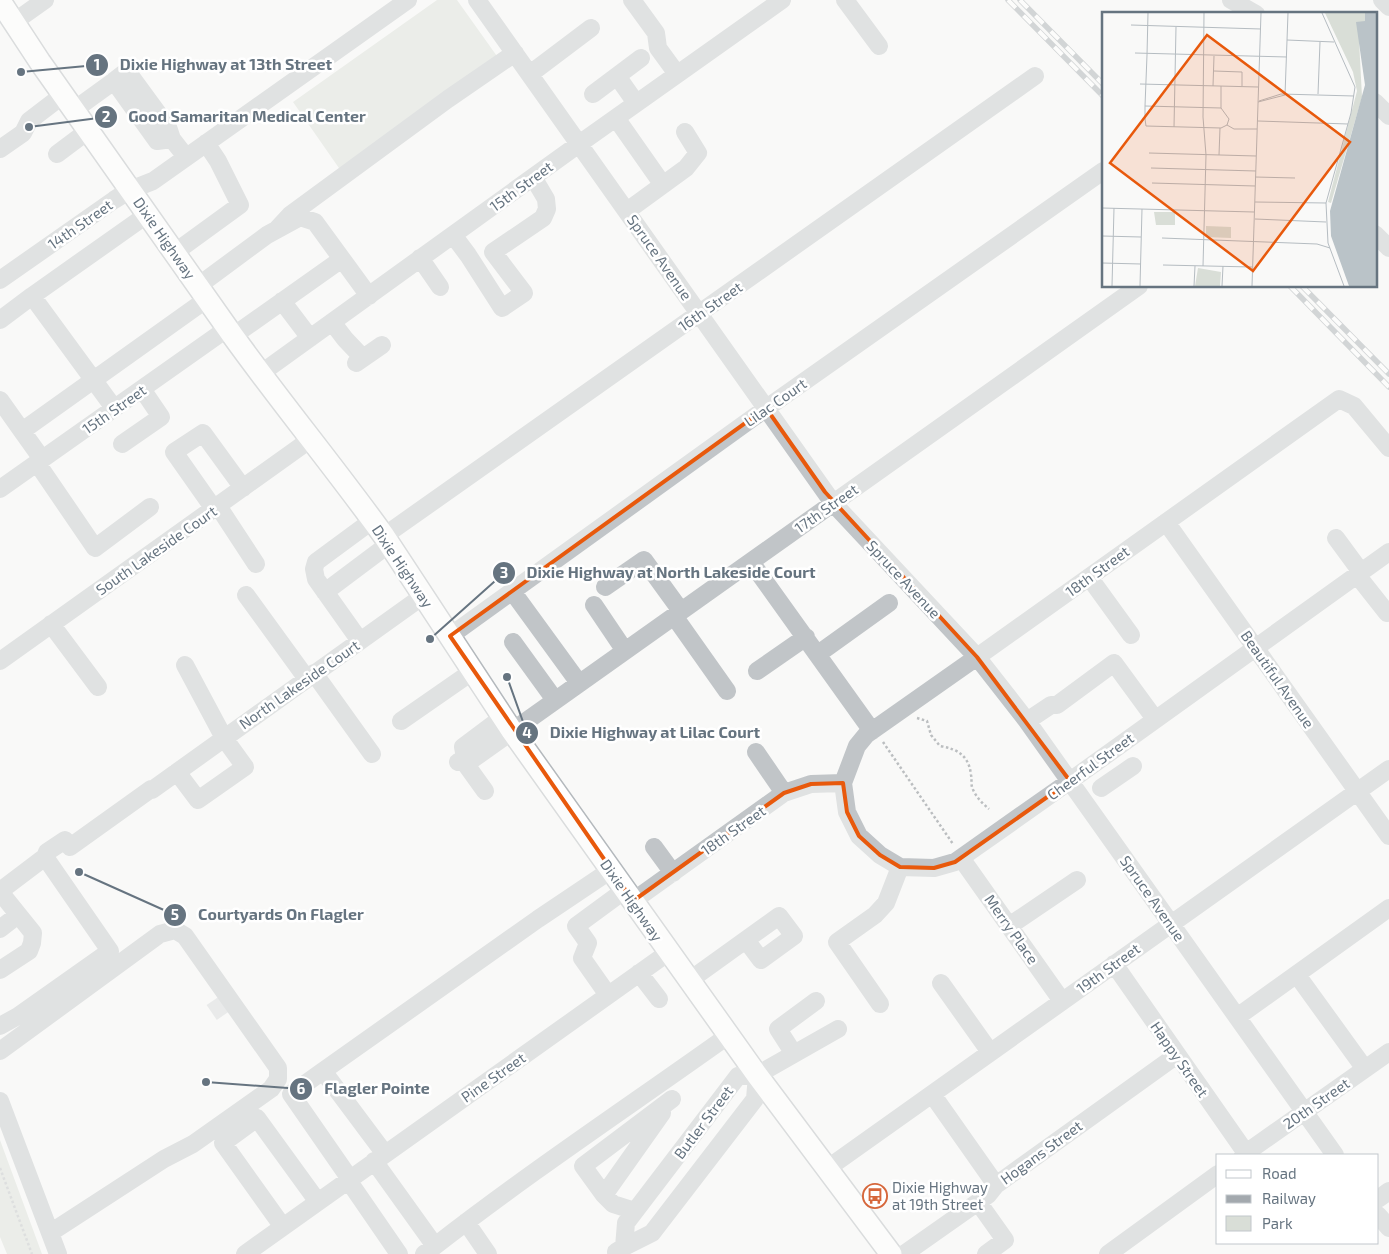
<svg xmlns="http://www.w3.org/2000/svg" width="1389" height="1254" font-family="'Exo 2',sans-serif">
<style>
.green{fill:#d9ded7}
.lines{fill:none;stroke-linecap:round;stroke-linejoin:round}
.minor-tunnel{stroke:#d4d8da;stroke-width:18;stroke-dasharray:18 9;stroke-linecap:butt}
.major-casing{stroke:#b4b9bd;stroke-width:24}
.path{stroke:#bbbec0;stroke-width:2.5;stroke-dasharray:2.5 2.5;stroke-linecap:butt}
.minor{stroke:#c1c5c8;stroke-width:18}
.major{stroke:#fff;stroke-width:21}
.rail-casing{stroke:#a3a9ae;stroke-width:5.5}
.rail{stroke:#fff;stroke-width:4;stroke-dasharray:11;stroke-linecap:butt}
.marked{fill:none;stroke:#e8590c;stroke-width:4;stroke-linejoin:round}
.labels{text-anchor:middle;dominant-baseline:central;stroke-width:5;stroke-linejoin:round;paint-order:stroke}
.street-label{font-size:15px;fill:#667480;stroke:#fff}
.poi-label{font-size:15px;fill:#667480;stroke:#fff;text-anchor:start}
.inset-road{fill:none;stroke:#b5bcc1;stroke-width:1}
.view{fill:#e8590c;fill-opacity:0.15;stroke:#e8590c;stroke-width:2.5}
.inset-edge{fill:none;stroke:#667480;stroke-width:2.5}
.leader{fill:none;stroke:#667480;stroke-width:2}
.callout-dot{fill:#667480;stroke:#fff;stroke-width:2}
.mark-label{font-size:15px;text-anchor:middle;font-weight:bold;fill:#fff}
.callout-label{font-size:16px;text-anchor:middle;font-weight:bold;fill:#667480;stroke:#fff;stroke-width:5;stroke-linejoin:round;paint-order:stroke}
</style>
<rect width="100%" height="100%" fill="#f9f9f8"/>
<!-- green -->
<path class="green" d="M 437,0 L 457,0 L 499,59 L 341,171 L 293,102 Z
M 0,1140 L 42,1254 L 7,1254 L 0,1237 Z"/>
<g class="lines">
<!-- minor-tunnel -->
<path class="minor-tunnel" d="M 214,1000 L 225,1016"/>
<defs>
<path id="major" d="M 0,1 L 40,62 L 233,336 C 282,404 335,468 384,536 L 512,731 L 757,1075 L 891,1254"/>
</defs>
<!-- major casing -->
<use href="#major" class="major-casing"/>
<!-- path -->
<path class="path" d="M 917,718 L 927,721 L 931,735 L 940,746 C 958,749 969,756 971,775 C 972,779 971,783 972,787 C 975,796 982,803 989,809
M 883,742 L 953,844
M 0,1168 L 32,1254"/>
<!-- minor -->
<path class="minor" d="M 477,0 L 833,503 L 977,657 L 1027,721 L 1335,1155
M 632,0 L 656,33 L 658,48 L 677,74
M 845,0 L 879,46
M 1231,0 L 1256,14
M 1382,0 L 1389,7
M 14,22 L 45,0
M 530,74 L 591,28
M 617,76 L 636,103
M 114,81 L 127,71 L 168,127 L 172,139
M 593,94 L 641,58
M 1375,102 L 1389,116
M 74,110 L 114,81 L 157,141 L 172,139 L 186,157
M 616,118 L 663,185
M 0,149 L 23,133 L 29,121 L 63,95
M 57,154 L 89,130
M 627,211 L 686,168 L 698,153 L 685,132
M 277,229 L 290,215 L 448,99 L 515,53
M 1375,234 L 1389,248
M 453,235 L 468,255 L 502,308 L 524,293 L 493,252 L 543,218 L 547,209 L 546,199 L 533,177
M 174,253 L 240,205 L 218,161 L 206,143
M 420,258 L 440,287
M 0,280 L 114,200 L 130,190 L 153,181 L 408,0
M 198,286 L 267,235 L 300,217 L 315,222 L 342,259
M 32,296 L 148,214
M 282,301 L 310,338
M 0,320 L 32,296 L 114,408
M 332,322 L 345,339 L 363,358
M 233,336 L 342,259 L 369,296
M 356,363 L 382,345
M 260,374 L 579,144 L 782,0
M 0,400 L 22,431
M 122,444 L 161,417 L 142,389
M 1389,448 L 1354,406 L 1339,399 L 977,657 L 866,735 L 857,746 L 843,783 L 847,812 L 859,836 L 880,855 L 900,867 L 934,868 L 955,862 L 1070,781 L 1389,552
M 42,459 L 22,431 L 207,299
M 37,463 L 95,548 L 150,507
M 0,489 L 228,328
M 218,506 L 256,564
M 214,509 L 174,452 L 203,433 L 243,488
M 1166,522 L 1389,836
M 384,536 L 1035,76
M 1336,538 L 1361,572
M 751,562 L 872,731
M 1357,575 L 1387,613 L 1389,612
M 1089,577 L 1131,635
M 605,587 L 644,560 L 681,611
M 512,591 L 579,683
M 325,592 L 389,544
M 246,595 L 307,679
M 594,605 L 625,651
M 674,616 L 727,691
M 51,624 L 98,687
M 450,636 L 754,417 L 1103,171
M 360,641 L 316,579 L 314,569 L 316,562 L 373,520
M 513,642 L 555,700
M 818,654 L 889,603
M 0,661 L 311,439
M 757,671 L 806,637
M 314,673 L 372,754
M 401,721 L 473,671
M 1027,721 L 1051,705 L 1057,705 L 1114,663 L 1155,719
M 756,752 L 784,793
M 465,758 L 463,747 L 503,717
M 462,759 L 485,791
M 458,762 L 465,758 L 473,759 L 1139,286
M 177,772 L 198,800 L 245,767 L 224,738 L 185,665
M 1101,788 L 1133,766
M 152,790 L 423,596
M 654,847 L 673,873
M 45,857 L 47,852 L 65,840 L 70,847 L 151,789
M 961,858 L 1062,1001
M 0,891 L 45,857 L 110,951 L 18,1016 L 0,1026
M 0,892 L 33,933 L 32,943 L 29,951 L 0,970
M 633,901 L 784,793 L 811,784 L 843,783
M 1009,926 L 1077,880
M 0,929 L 18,915
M 1114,964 L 1246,1153
M 639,973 L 659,999
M 1297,975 L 1365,1069
M 690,980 L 779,916 L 794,936 L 761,960 L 746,940
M 941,983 L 990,1052
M 608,995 L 582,958 L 588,943 L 576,926 L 625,890
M 880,1004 L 837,942 L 875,915 L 886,903 L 900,867
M 1237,1017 L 1389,908
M 0,1051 L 160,934 L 175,930 L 185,936 L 278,1068 L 278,1079 L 271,1089 L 193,1144 L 164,1159 L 50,1233
M 794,1054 L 778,1029 L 816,1001
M 323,1071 L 538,919 L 611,870
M 932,1094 L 996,1185
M 0,1101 L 58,1254
M 1243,1155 L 1389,1052
M 374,1161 L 435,1246 L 424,1254
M 828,1168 L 1389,769
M 350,1179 L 291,1094 L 323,1071 L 385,1154
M 348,1180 L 399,1254
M 604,1195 L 662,1113
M 1378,1199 L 1389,1191
M 978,1202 L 1005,1240 L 986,1254
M 635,1211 L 613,1204 L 604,1195 L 583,1166 L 672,1099
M 1378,1215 L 1389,1228
M 466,1222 L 488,1254
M 283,1227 L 223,1143 L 257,1118 L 318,1202
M 435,1246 C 530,1172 631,1105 729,1035
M 624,1247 L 626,1223 L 738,1076 L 757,1075 L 838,1029
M 616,1252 L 624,1247 L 652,1233 L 755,1099 L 757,1075
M 245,1254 L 669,952
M 904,1254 L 988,1195 L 996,1185 L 1177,1055
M 1108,1254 L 1218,1174"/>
<!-- major -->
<use href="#major" class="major"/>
<defs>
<path id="rail" d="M 1008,0 L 1103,96
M 1020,0 L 1103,84
M 1290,286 L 1389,387
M 1302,286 L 1389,374"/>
</defs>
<!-- rail casing -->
<use href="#rail" class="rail-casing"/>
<!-- rail -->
<use href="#rail" class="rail"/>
</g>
<!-- marked area -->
<path d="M0 0H1389V1254H0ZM 766,408 L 825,492 L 977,657 L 1070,781 L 955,862 L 934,868 L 900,867 L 880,855 L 859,836 L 847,812 L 843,783 L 811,784 L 784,793 L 633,901 L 450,636 Z" fill="#f9f9f8" fill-opacity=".55" fill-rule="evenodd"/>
<path class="marked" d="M 766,408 L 825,492 L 977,657 L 1070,781 L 955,862 L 934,868 L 900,867 L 880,855 L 859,836 L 847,812 L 843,783 L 811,784 L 784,793 L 633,901 L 450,636 Z"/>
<!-- icons -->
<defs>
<symbol id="bus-ring" viewBox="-11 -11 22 22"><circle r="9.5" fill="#fff" stroke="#d6673b" stroke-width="1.5"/><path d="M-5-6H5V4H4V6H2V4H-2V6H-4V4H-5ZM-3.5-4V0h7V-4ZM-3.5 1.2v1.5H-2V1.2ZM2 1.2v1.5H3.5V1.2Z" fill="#d6673b"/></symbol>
</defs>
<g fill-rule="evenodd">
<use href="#bus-ring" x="861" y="1182" width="28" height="28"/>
</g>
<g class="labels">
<!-- street labels -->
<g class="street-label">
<text transform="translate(521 186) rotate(-36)">15th Street</text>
<text transform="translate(80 224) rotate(-35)">14th Street</text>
<text transform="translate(165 238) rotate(55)">Dixie Highway</text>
<text transform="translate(660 257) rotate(55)">Spruce Avenue</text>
<text transform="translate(710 306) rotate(-35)">16th Street</text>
<text transform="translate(775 402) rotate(-35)">Lilac Court</text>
<text transform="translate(114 409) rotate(-35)">15th Street</text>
<text transform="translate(826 508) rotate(-35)">17th Street</text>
<text transform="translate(156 550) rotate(-35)">South Lakeside Court</text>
<text transform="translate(403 566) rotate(56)">Dixie Highway</text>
<text transform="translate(1097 571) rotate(-36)">18th Street</text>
<text transform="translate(904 579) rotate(47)">Spruce Avenue</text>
<text transform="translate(1278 679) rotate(55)">Beautiful Avenue</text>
<text transform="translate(299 684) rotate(-35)">North Lakeside Court</text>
<text transform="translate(1090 766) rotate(-36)">Cheerful Street</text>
<text transform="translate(733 830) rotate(-35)">18th Street</text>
<text transform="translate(1153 898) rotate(55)">Spruce Avenue</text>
<text transform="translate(632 900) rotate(55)">Dixie Highway</text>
<text transform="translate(1012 929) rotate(55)">Merry Place</text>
<text transform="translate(1108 968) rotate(-36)">19th Street</text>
<text transform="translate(1180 1059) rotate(55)">Happy Street</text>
<text transform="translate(493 1077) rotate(-35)">Pine Street</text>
<text transform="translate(1316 1103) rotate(-35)">20th Street</text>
<text transform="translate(703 1122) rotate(-53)">Butler Street</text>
<text transform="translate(1041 1152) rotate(-36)">Hogans Street</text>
</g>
<!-- poi labels -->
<g class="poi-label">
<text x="892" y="1187">Dixie Highway<tspan x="892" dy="17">at 19th Street</tspan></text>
</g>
</g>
<!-- overview -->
<g transform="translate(1102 12)">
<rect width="275" height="275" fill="#f9f9f8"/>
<path d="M 223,1 L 263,1 L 263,7 L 267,7 L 257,28 L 260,85 L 229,191 L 226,190 L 255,79 L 251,60 ZM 52,200 L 73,200 L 73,213 L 54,213 ZM 104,214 L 129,215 L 129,226 L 104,225 ZM 96,256 L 119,260 L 118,274 L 93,274 Z" fill="#d9ded7"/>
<path d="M 263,1 L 275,1 L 275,274 L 247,274 L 229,224 L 228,199 L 263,73 L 254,10 L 263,9 Z" fill="#bac3c8"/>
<path class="inset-road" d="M 220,1 L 253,75 L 249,101 L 224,191 L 226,231 L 242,274M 29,13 L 159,17M 185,28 L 232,30M 33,41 L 185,45M 112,59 L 140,60 L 140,74M 38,72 L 156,75M 111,74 L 112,44M 216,82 L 218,30M 183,83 L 186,1M 157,89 L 179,82 L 252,84M 156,90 L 183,83M 43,94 L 119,96 L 127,107 L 125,113 L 119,116 L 44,114 L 43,107 L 43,94 L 45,43 L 46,1M 119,96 L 119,74M 156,109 L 246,112M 125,113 L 132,117 L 155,117M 72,115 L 74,15M 47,141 L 154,144M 117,143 L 118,116M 49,156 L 154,159M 153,165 L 193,166M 50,171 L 153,174M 153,190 L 224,191M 0,196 L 152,200M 153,207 L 224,210M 0,224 L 39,225M 60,226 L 215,232 L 228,236M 0,251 L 39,252M 61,253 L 150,255M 101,254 L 104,143 L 101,105 L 102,1M 10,274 L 12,196M 38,274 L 40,197M 92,274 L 93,254M 120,274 L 121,254M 150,274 L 159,1"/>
<path class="view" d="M 105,23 L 248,130 L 151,259 L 8,151 Z"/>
<rect width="275" height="275" class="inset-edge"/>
</g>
<!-- callouts -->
<path class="leader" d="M21 72L97 65M29 127L106 117M430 639L504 573M507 677L527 733M79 872L175 915M206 1082L301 1089"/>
<g class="callout-dot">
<circle cx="21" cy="72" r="5"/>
<circle cx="29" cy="127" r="5"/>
<circle cx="430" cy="639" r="5"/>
<circle cx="507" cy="677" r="5"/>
<circle cx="79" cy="872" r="5"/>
<circle cx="206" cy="1082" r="5"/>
<circle cx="97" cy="65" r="12"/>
<circle cx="106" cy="117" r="12"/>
<circle cx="504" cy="573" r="12"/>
<circle cx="527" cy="733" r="12"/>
<circle cx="175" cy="915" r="12"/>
<circle cx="301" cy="1089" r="12"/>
</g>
<g class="mark-label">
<text x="97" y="70">1</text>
<text x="106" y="122">2</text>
<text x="504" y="578">3</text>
<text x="527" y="738">4</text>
<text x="175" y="920">5</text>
<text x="301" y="1094">6</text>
</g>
<g class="callout-label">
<text x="226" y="70">Dixie Highway at 13th Street</text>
<text x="247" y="122">Good Samaritan Medical Center</text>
<text x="671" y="578">Dixie Highway at North Lakeside Court</text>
<text x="655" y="738">Dixie Highway at Lilac Court</text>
<text x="281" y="920">Courtyards On Flagler</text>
<text x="377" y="1094">Flagler Pointe</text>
</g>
<!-- legend -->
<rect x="1216" y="1154" width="162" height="90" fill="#ffffff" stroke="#c2c7cc"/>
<rect x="1226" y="1170" width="25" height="8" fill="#ffffff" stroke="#c2c7cc"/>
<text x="1262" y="1179" font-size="15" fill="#667480">Road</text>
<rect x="1226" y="1195" width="25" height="8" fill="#a3a9ae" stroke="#c2c7cc"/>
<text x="1262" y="1204" font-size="15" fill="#667480">Railway</text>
<rect x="1226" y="1216" width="25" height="15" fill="#d9ded7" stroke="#c2c7cc"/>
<text x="1262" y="1229" font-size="15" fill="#667480">Park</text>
</svg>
